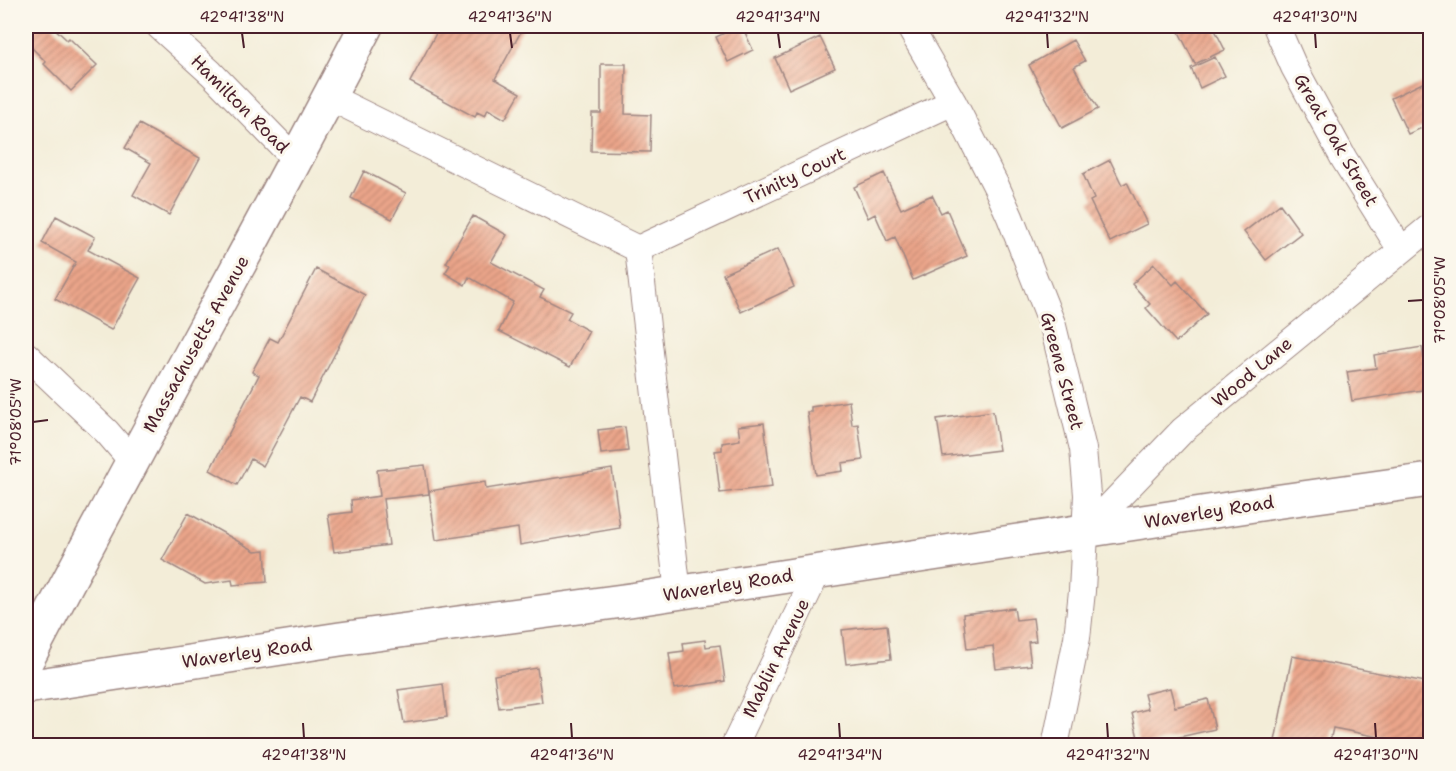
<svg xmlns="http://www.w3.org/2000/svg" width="1456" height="771" font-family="'Shantell Sans',sans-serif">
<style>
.building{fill:url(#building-hatch)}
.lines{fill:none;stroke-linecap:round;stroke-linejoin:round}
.street-casing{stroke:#9e8682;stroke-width:28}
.secondary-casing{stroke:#9e8682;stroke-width:36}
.street{stroke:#fff;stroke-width:26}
.secondary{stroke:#fff;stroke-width:33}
.ticks{fill:none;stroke:#4a1f2b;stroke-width:2}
.labels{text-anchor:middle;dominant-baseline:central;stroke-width:6;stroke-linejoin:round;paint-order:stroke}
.street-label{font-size:18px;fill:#4a1f2b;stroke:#fbf7ec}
.neatline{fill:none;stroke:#4a1f2b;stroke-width:2}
.ticks-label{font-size:15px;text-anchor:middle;fill:#4a1f2b}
</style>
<defs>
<pattern id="building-hatch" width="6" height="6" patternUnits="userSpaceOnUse" patternTransform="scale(1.5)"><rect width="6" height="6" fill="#eba58a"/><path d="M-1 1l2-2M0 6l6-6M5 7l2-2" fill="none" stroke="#c08671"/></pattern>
</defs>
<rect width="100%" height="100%" fill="#fbf7ec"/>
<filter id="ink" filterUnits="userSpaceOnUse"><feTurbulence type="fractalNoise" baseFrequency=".0167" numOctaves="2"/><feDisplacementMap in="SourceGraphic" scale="12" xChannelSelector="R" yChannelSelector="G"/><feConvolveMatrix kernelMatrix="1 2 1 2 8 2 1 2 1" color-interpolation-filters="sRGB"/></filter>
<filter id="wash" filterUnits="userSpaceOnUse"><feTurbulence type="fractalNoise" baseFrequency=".008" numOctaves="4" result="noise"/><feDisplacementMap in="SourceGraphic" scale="24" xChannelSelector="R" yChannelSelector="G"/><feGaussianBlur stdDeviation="1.35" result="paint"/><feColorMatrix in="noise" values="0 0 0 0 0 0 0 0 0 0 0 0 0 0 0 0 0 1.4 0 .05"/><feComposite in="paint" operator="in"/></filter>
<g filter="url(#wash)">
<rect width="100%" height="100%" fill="#f3edd8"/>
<g id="blocks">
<!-- building -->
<path class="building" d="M 26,26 L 52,26 L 67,40 L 69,38 L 97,65 L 71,91 L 44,64 L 46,62 L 26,42 Z
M 440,26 L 524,26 L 495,79 L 520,93 L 505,119 L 488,109 L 485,116 L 477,112 L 475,117 L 410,82 Z
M 739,26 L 742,26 L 753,50 L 728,62 L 716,37 Z
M 1176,26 L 1213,26 L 1225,50 L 1195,64 Z
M 820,37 L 835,68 L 789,89 L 775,58 Z
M 1073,40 L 1085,61 L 1074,67 L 1098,109 L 1062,128 L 1029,65 Z
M 1215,57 L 1225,76 L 1200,88 L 1191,68 Z
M 601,64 L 626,64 L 625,114 L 651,115 L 650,152 L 591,151 L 592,113 L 601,113 Z
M 1431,79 L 1431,124 L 1408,134 L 1391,98 Z
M 139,124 L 200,158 L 169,215 L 133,195 L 151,163 L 125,148 Z
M 1110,160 L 1122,185 L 1127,182 L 1147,224 L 1110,242 L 1090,201 L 1094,199 L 1083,174 Z
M 364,171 L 406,193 L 392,219 L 351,198 Z
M 884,173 L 901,209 L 932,195 L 941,213 L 947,210 L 967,256 L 913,280 L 895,237 L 887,241 L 875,214 L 868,218 L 854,187 Z
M 1280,204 L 1301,233 L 1266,260 L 1244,232 Z
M 56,216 L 95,237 L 88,250 L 140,278 L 111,330 L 55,299 L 76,262 L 42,243 Z
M 473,216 L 507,235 L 491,262 L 544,290 L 540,297 L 571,312 L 567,319 L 589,331 L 570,367 L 499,331 L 513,302 L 469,277 L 465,285 L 445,273 L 450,265 L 446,263 Z
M 778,249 L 794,287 L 741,312 L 723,274 Z
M 1154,264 L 1173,285 L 1177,281 L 1207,314 L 1176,342 L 1146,308 L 1150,304 L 1132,284 Z
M 316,269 L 365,295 L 310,402 L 300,397 L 263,466 L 251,459 L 237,485 L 210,470 L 259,375 L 252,372 L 270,338 L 278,342 Z
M 1422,347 L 1429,389 L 1352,401 L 1347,372 L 1376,368 L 1374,355 Z
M 849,401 L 852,425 L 858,424 L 863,460 L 842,463 L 843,471 L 816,475 L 807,412 L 811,412 L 811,407 Z
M 993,411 L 999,450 L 943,457 L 937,419 Z
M 764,423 L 772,487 L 720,493 L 715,451 L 722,450 L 722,443 L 740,440 L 738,426 Z
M 625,427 L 628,451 L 601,454 L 598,430 Z
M 425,465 L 429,494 L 383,499 L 389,545 L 334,552 L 328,515 L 352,512 L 351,500 L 380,496 L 377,470 Z
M 612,469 L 620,528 L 520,545 L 518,528 L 436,540 L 429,491 L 485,482 L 486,489 Z
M 188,513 L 255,551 L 265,550 L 267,582 L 233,585 L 232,580 L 205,584 L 162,560 Z
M 1014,608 L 1016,620 L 1033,618 L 1036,641 L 1028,642 L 1031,665 L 996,669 L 993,646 L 967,649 L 963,614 Z
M 887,625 L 891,659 L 846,664 L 842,630 Z
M 705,640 L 706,647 L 720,645 L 725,681 L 674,689 L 669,653 L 684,651 L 683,643 Z
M 1292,656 L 1431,683 L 1431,746 L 1424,746 L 1333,728 L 1329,746 L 1274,746 Z
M 537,668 L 542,702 L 499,708 L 494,675 Z
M 443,684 L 447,717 L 404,723 L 398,690 Z
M 1170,688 L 1175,707 L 1208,699 L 1215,729 L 1140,746 L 1132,713 L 1148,709 L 1144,694 Z"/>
</g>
</g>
<g filter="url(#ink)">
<use href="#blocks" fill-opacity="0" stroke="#9e8682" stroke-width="1.5"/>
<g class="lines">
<defs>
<path id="street" d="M 159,26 L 211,73 L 295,159
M 909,26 L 953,102 L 997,188 L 1010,217 L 1053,326 L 1083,449 L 1087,495 L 1082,591 L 1077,638 L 1055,746
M 1276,26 L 1294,67 L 1344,159 L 1401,250
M 329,97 L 638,249 L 953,102
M 638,249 L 678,593
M 26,355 L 107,432 L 132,461
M 1086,531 L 1183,430 L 1430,227
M 734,746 L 818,571"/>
<path id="secondary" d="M 26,662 C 137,448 256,239 366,26
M 26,687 L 340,639 L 630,600 L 1274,502 L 1430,480"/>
</defs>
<!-- street casing -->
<use href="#street" class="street-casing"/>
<!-- secondary casing -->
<use href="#secondary" class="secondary-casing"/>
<!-- street -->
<use href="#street" class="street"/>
<!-- secondary -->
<use href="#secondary" class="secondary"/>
</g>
</g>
<!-- ticks -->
<path class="ticks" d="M 242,33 L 244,48M 510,33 L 512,48M 778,33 L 780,48M 1047,33 L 1048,48M 1315,33 L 1316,48M 1408,301 L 1423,300M 33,422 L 48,420M 303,723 L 304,738M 571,723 L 572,738M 839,723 L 840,738M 1107,723 L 1108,738M 1375,723 L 1376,738"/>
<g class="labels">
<!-- street labels -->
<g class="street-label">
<text transform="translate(240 104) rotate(45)">Hamilton Road</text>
<text transform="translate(1336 140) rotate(60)">Great Oak Street</text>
<text transform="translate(795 176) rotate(-25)">Trinity Court</text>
<text transform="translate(196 344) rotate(-61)">Massachusetts Avenue</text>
<text transform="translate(1062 371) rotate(75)">Greene Street</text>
<text transform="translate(1252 372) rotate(-40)">Wood Lane</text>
<text transform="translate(1209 512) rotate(-9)">Waverley Road</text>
<text transform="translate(728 585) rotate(-9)">Waverley Road</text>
<text transform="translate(247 653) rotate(-8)">Waverley Road</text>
<text transform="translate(776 658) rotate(-64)">Mablin Avenue</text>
</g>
</g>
<!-- margin -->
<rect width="1456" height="771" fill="none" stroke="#fbf7ec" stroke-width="66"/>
<rect x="33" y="33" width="1390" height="705" class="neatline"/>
<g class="ticks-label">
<text x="242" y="22">42°41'38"N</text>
<text x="510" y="22">42°41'36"N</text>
<text x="778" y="22">42°41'34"N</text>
<text x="1047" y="22">42°41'32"N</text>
<text x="1315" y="22">42°41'30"N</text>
<text transform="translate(1440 300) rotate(-90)" y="5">71°08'05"W</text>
<text transform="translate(16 422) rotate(-90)" y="5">71°08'05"W</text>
<text x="304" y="760">42°41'38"N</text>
<text x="572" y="760">42°41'36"N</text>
<text x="840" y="760">42°41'34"N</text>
<text x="1108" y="760">42°41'32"N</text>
<text x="1376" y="760">42°41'30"N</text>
</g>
</svg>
